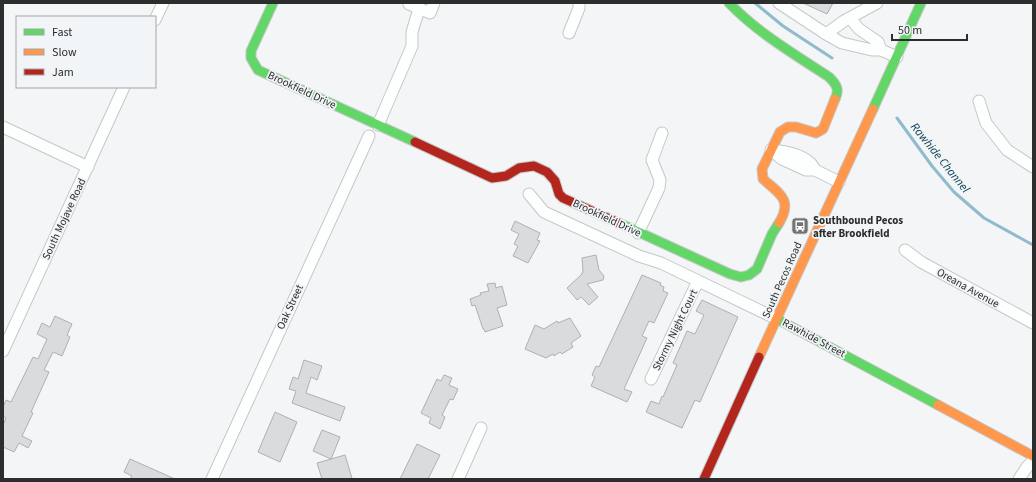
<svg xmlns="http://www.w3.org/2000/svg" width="1036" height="482" font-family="'Source Sans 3',sans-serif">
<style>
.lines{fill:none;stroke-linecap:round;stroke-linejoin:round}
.stream{stroke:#90bacd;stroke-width:3}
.building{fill:#d9dbdc;stroke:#afb1b1}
.street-casing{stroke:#c6c7c8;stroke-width:13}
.fast-casing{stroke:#c6c7c8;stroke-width:11}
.slow-casing{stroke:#c6c7c8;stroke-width:11}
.jam-casing{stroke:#c6c7c8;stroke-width:11}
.street{stroke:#fdfefe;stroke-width:11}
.fast{stroke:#63d668;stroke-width:9}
.slow{stroke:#ff974d;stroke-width:9}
.jam{stroke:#b3261e;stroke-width:9}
.labels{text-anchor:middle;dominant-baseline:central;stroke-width:3.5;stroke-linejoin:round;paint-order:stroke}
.street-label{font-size:11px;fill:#2c2d2d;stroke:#f2f5f7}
.poi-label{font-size:11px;font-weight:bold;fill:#2c2d2d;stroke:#f2f5f7;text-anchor:start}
.water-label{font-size:12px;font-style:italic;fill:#0d4055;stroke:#f2f5f7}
</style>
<rect width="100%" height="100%" fill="#f3f5f6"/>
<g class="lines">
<!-- stream -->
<path class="stream" d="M 755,3 L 783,26 L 832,58
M 897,118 L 932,166 L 954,192 L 984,218 L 1033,245"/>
</g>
<!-- building -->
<path class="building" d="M 803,3 L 833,3 L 827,14 Z
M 515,221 L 540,233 L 537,240 L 540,241 L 528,263 L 513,256 L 518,246 L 514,244 L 519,234 L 511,230 Z
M 596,255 L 599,270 L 604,276 L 603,280 L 587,284 L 598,297 L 589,305 L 581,297 L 577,300 L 567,288 L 582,274 L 583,270 L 582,258 Z
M 642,275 L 661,283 L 660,285 L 664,287 L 663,291 L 668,293 L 654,323 L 649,321 L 642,336 L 647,338 L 624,389 L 632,392 L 627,402 L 591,386 L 595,377 L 592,375 L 596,366 L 599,367 Z
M 495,283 L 496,288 L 502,286 L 507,305 L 497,308 L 503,326 L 485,332 L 484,329 L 483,329 L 475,305 L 472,306 L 470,299 L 481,295 L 480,293 L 489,291 L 487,284 Z
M 702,300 L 738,317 L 700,402 L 695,400 L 682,428 L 646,412 L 651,401 L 659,404 L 662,396 L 663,397 L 677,365 L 673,363 L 687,331 L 695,334 L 704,315 L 696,311 Z
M 55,316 L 72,324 L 67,335 L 70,337 L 62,356 L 53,352 L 44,370 L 49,372 L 31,412 L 33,413 L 22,436 L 32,441 L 28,448 L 19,443 L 14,452 L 3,447 L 3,425 L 6,418 L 3,416 L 3,407 L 6,400 L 11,402 L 33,357 L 38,359 L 47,339 L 37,334 L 42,323 L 50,327 Z
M 570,318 L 581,336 L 571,343 L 573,347 L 562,354 L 560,352 L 554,356 L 553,354 L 546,358 L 525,349 L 535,325 L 544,329 L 557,321 L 558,323 Z
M 304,360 L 322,366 L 317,380 L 311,377 L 306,393 L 345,407 L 340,421 L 292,403 L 296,391 L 289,389 L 293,377 L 298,379 Z
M 444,375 L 452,378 L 449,385 L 458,389 L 453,400 L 450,399 L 442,415 L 445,417 L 440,429 L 429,423 L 431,418 L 421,413 L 437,379 L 441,381 Z
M 275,412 L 297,422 L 280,462 L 258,452 Z
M 322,430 L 340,437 L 331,459 L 313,451 Z
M 417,444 L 440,455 L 428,479 L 400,479 Z
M 345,455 L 352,478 L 348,479 L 322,479 L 317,463 Z
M 130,459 L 175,479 L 130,479 L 132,476 L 124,472 Z"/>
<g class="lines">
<defs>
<path id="street" d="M 409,3 L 409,4 L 430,13 L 434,3
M 779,3 L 826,34 L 844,21 L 877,3
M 850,18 L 859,29 L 878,42 L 881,50
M 155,20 L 163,3
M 569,33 L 579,8 L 579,3
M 826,34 L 842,43 L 872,50 L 881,50 L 897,57
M 979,101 L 986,123 L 1007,150 L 1033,167
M 378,125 L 412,46 L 412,32 L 419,9
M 3,127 L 88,167
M 771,150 L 782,159 L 806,170 L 815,170 L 839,182
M 771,150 C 783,151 800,154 809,162 C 812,164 814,168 815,170
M 529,194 L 544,212 L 639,256 L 661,263 L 777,319
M 638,233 L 659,188 L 660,180 L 652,160 L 662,133
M 905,250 L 921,262 L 1033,323
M 3,351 L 124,87
M 651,379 L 698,281
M 212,479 L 369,136
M 458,479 L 481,428
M 1019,479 L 1027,467 L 1033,461"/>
<path id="fast" d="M 273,3 L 251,51 L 251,58 L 258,70 L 415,142
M 729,3 C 758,33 794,54 829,77 C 836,84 840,89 835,99
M 873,109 L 921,3
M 621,224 L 730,274 L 741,277 L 749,275 L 757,269 L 772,234 L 779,223
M 777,319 L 938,405"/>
<path id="slow" d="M 779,223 C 793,200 780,194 763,179 L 762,169 L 780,132 L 788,127 L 796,127 L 816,133 L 823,129 L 835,99
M 759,357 L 873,109
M 938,405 L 1033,456"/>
<path id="jam" d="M 415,142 L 492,178 L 506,176 L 519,168 L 534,166 L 547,172 L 555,181 L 559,194 L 563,198 L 621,224
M 704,479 L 759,357"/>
</defs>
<!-- street casing -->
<use href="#street" class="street-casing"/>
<!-- fast casing -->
<use href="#fast" class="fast-casing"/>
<!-- slow casing -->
<use href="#slow" class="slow-casing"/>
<!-- jam casing -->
<use href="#jam" class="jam-casing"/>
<!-- street -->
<use href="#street" class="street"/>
<!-- fast -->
<use href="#fast" class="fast"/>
<!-- slow -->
<use href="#slow" class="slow"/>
<!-- jam -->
<use href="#jam" class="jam"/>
</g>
<!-- icons -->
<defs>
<symbol id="bus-square" viewBox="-11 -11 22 22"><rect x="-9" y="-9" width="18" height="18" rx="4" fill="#727373" stroke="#f2f5f7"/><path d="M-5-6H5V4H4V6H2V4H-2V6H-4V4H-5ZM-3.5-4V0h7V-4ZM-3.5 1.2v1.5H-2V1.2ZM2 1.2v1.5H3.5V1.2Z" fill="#fff"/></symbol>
</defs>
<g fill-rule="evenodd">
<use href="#bus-square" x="790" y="216" width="20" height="20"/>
</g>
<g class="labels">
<!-- street labels -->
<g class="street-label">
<text transform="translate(302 90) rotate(25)">Brookfield Drive</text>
<text transform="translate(607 218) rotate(25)">Brookfield Drive</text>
<text transform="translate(64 219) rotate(-65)">South Mojave Road</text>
<text transform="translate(782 280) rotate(-66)">South Pecos Road</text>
<text transform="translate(968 288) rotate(29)">Oreana Avenue</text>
<text transform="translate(290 307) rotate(-65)">Oak Street</text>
<text transform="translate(675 330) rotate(-64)">Stormy Night Court</text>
<text transform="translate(814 338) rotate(28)">Rawhide Street</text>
</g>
<!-- poi labels -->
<g class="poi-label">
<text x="813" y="220">Southbound Pecos<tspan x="813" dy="13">after Brookfield</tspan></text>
</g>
<!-- water labels -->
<g class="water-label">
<text transform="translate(940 158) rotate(51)">Rawhide Channel</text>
</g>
</g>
<!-- border -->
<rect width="1036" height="482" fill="none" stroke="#2c2d2d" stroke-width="8"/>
<!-- legend -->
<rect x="16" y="16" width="140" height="72" fill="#f2f5f7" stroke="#a3a5a6"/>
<rect x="24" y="29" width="20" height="6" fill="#63d668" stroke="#a3a5a6"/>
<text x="52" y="36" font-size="12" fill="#2c2d2d">Fast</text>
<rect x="24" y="49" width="20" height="6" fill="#ff974d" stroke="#a3a5a6"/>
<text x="52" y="56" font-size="12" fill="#2c2d2d">Slow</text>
<rect x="24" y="69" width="20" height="6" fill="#b3261e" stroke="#a3a5a6"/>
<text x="52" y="76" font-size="12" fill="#2c2d2d">Jam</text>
<!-- scale -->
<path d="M892 34v6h75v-6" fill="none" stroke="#2c2d2d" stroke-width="2"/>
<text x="898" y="34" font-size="12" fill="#2c2d2d" stroke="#f2f5f7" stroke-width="3" paint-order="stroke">50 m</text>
</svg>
